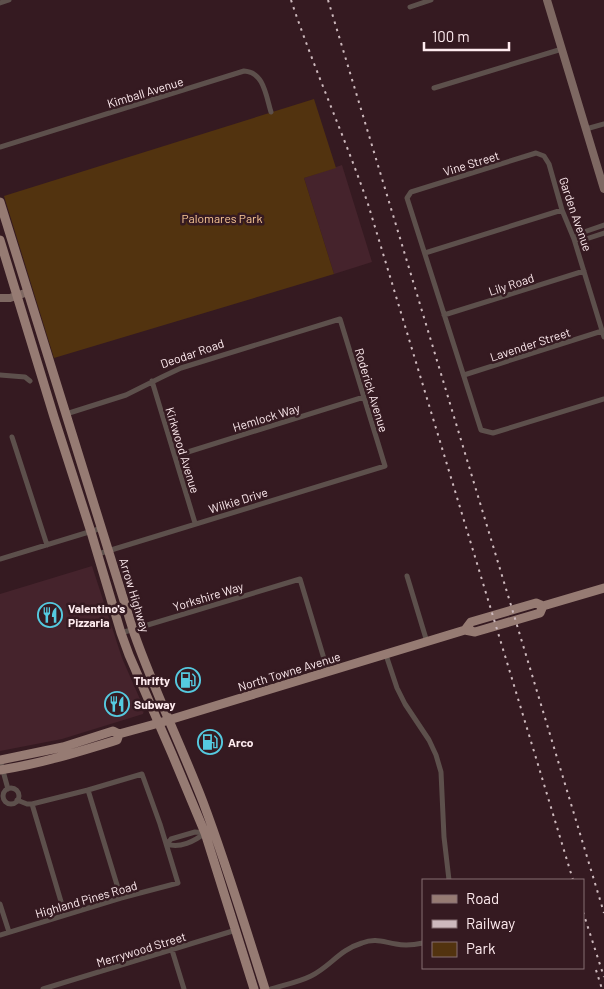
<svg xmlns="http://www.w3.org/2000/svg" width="604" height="989" font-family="Barlow,sans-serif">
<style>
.built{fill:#45232c}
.green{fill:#52330f}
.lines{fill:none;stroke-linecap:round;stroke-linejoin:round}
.minor{stroke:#5d504c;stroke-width:5}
.secondary{stroke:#7e6862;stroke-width:8}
.primary{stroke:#967b73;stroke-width:9}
.rail{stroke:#cdb9bd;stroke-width:2;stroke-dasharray:2.5 5;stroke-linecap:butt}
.labels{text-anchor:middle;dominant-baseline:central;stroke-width:5;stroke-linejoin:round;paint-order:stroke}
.street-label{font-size:12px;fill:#feebef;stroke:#351a21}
.park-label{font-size:12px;fill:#fcc997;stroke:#351a21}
.poi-label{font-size:12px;font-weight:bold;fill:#feebef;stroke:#351a21;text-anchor:start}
</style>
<rect width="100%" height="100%" fill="#351a21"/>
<!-- built -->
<path class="built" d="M 342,165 L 372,262 L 334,274 L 304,178 Z
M 92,566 L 122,658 L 143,706 L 144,710 L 143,714 L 62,739 L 0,751 L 0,594 Z"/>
<!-- green -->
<path class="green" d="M 314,99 L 336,168 L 304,178 L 334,274 L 54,358 L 4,196 Z"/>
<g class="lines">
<!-- minor -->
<path class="minor" d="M 0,3 L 9,0
M 410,7 L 431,0
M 434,88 L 562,49
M 586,129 L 604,124
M 0,147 L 244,71 C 264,72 266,96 271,112
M 604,225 L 581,233 L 574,239 L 583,240 L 604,233
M 425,253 L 562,210
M 444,315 L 584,271
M 604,337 L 574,239 L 562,210 L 549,164 L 544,156 L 536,153 L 411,192 L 407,198 L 481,430 L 493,433 L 604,399
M 0,375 L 25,377 L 30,381
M 464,375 L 602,331
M 152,381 L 195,523
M 66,414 L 126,395 L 162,377 L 181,368 L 340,319 L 385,466 L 98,554
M 12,437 L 47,545
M 175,456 L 364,397
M 0,559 L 102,528
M 407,576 L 427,642
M 121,633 L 300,579 L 328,672
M 386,655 L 397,688 L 405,704 L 429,740 L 436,755 L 441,772 L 444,837 L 449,880
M 0,760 L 8,789
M3 796a8 8 0 1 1 16 0a8 8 0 1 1-16 0Z
M 88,790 L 121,898
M 17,800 L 27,804 L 32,804 L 65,915
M 195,832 L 205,833 C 195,841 179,849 167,844 L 171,839 Z
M 0,904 L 9,932
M 0,935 L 121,898 L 178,883 L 160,824 L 142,774 L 88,790 L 32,804
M 172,950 L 184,989
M 43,989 L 236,930
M 271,989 C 284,985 299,982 311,976 C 331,966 339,950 362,943 C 375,938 383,942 396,944 C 405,946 414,945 423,943"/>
<!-- secondary -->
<path class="secondary" d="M 547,0 L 604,189
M 0,298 L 10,298 L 28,292"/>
<!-- primary -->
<path class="primary" d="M 0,202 L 134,633 C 154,690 181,745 203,802 C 226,863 245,926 265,989
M 0,240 L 54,417 L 91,532 L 121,633 L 129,655 L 172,754 L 205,833 L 254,989
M 465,630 L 471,622 L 536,603 L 543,606 L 604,588
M 0,760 L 63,747 L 113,731 L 119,734 L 159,723 L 465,630 L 475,632 L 540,613 L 543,606
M 0,770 C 40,764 78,752 117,740 L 119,734"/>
<!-- rail -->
<path class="rail" d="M 291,0 C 314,69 344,135 368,204 L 573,880
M 328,0 L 604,913
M 583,912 L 604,977
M 596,970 L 602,989"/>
</g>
<!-- icons -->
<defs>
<symbol id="restaurant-ring" viewBox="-11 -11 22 22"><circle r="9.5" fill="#351a21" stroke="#55cae0" stroke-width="1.5"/><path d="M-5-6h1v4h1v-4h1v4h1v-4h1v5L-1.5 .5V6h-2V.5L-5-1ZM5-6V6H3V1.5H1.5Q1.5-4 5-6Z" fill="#55cae0"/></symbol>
<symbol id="fuel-ring" viewBox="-11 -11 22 22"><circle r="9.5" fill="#351a21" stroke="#55cae0" stroke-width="1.5"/><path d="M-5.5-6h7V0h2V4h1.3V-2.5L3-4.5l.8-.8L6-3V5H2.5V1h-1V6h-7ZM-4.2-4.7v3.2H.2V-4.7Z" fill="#55cae0"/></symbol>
</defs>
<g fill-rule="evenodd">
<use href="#restaurant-ring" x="36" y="601" width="28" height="28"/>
<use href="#fuel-ring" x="174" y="666" width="28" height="28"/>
<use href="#restaurant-ring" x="103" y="690" width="28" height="28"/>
<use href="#fuel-ring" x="196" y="728" width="28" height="28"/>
</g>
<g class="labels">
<!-- street labels -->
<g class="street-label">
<text transform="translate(145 92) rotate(-17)">Kimball Avenue</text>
<text transform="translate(471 163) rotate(-17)">Vine Street</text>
<text transform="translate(576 214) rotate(71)">Garden Avenue</text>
<text transform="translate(511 284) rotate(-18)">Lily Road</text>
<text transform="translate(530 344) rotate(-18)">Lavender Street</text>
<text transform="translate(192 353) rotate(-19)">Deodar Road</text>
<text transform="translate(372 390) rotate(73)">Roderick Avenue</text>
<text transform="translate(266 417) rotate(-17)">Hemlock Way</text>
<text transform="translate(183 450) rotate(73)">Kirkwood Avenue</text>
<text transform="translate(238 500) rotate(-17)">Wilkie Drive</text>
<text transform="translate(135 595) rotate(73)">Arrow Highway</text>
<text transform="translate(208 596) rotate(-17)">Yorkshire Way</text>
<text transform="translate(289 671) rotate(-17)">North Towne Avenue</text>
<text transform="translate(86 899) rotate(-16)">Highland Pines Road</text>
<text transform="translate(141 949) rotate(-17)">Merrywood Street</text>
</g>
<!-- park labels -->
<g class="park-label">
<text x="222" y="218">Palomares Park</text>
</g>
<!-- poi labels -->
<g class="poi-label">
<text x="68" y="608">Valentino's<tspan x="68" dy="14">Pizzaria</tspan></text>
<text x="170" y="680" text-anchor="end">Thrifty</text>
<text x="134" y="704">Subway</text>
<text x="228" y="742">Arco</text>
</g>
</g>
<!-- legend -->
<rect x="422" y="879" width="162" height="90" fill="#351a21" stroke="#856e73"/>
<rect x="432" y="895" width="25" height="8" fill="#967b73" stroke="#856e73"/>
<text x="466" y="904" font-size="15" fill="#feebef">Road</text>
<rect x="432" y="920" width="25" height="8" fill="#cdb9bd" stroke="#856e73"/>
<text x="466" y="929" font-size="15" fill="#feebef">Railway</text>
<rect x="432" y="942" width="25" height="15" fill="#52330f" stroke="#856e73"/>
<text x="466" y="954" font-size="15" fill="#feebef">Park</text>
<!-- scale -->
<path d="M424 42v8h85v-8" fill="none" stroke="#feebef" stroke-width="2.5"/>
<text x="432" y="42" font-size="15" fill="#feebef" stroke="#351a21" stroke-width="4" paint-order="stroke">100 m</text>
</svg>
